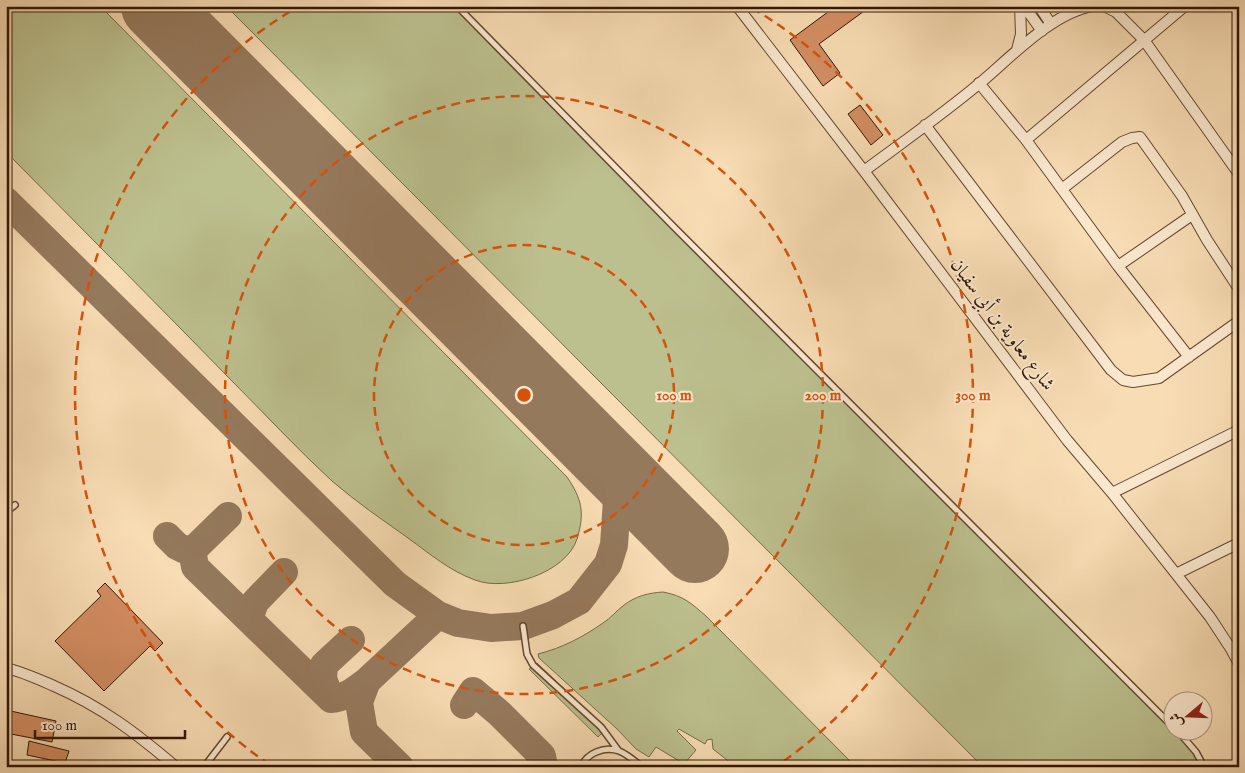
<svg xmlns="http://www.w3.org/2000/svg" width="1245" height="773" font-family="'IM FELL English',Amiri,serif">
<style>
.green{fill:#bcc08e;stroke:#776b49}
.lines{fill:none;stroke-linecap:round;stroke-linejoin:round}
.taxiway{stroke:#95795c;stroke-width:28}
.runway{stroke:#95795c;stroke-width:68}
.building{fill:#d38e62;stroke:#321604}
.service-casing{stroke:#644830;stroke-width:8}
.minor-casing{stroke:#644830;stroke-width:12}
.tertiary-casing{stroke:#644830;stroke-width:15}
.service{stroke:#fae8ce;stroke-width:5}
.minor{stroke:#fae8ce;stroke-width:10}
.tertiary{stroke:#fae8ce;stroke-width:12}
.ring{fill:none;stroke:#d6520b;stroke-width:2.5;stroke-dasharray:9 6}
.labels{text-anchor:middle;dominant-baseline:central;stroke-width:4;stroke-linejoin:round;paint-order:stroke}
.street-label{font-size:19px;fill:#321604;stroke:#fae8ce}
.centre{fill:#d6520b;stroke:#fae8ce;stroke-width:2.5}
.ring-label{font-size:15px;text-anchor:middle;font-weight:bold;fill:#d6520b;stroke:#fae8ce;stroke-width:4;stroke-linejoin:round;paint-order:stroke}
</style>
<rect width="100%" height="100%" fill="#f8dcb3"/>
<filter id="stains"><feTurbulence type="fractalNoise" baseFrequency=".004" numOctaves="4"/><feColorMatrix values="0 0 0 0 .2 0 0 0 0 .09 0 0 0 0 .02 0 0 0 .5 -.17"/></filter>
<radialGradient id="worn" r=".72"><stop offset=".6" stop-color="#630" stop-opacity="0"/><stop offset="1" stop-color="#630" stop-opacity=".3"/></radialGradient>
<!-- green -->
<path class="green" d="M 6,6 L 100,6 L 567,477 C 582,499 585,513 577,539 C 566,573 506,592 475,580 C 450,571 430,554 408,538 C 383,520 356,502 332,481 C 297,449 264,413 230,379 C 156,303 81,228 6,152 Z
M 226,6 L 453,6 L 817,374 L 1153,708 L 1198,758 L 1202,767 L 973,767 L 978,762 Z
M 663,592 C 684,596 691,603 707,617 L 856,767 L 736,767 L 713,749 L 712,739 L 707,740 L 705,744 L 679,729 L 677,731 L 696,750 L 684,764 L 656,747 L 649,757 L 636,749 L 617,729 L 539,658 L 538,654 C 562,648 583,637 603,623 C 611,618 616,611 624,605 C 636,596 648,593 663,592 Z
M 537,663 L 602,725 L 605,730 L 598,737 L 529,669 Z"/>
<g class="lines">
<!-- taxiway -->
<path class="taxiway" d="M 6,201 L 395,584 L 438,615 L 458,623 L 491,628 L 523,626 L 553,615 L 579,601 L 608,564 L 614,545 L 617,500 L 597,451
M 228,516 L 195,548 L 193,555 L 195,567 L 331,699 C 346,698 355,690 367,681
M 167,536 L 177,546 L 185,550 L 195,548
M 249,619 L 255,602 L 284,572
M 331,699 L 323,679 L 324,665 L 351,640
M 464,705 L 473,691 L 499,713 L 542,756 L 544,767
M 400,767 L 364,732 L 359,702 L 367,681 L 438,615"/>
<!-- runway -->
<path class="runway" d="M 155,6 L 695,549"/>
</g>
<!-- building -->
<path class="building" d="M 836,6 L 871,6 L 819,44 L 840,73 L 823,86 L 790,40 Z
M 860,105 L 883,135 L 871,145 L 848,114 Z
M 105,583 L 163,643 L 155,651 L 150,646 L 104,691 L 55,641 L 101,596 L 97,591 Z
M 6,710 L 56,721 L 52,742 L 6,733 Z
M 29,741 L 69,751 L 65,763 L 27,755 Z"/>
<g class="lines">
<defs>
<path id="service" d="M 457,6 L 674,227 L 1172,726
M 6,512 L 15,505
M 523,626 L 527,654 L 533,665 L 601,727 L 618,750
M 1177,730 L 1196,752 L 1204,767
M 204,767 L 227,737
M 581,767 C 587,753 604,746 619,751 C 627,754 635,761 642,767"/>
<path id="minor" d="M 737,6 L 864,171 L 1067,440 L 1112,493 L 1210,617 L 1231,649 L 1239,664
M 1024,6 L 1042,31
M 1039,6 L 1051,24
M 1104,6 L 1116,12 L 1144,40 L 1239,174
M 1017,50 L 1021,34 L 1020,6
M 979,83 L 1026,140 L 1118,266 L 1189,357
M 925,125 L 1111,370 L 1123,380 L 1133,382 L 1159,378 L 1239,321
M 1026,140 L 1185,6
M 864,171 C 903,142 943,114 980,83 C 1010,58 1053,12 1093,6
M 1062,189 L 1122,142 L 1132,138 L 1140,137 L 1182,196 L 1207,240 L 1239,289
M 1118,266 L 1192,215
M 1112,493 L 1239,430
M 1176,574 L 1239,543
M 6,668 C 23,672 38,679 54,686 C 102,707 136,733 176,767"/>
<path id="tertiary" d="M 1236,6 L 1239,9"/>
</defs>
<!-- service casing -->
<use href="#service" class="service-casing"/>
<!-- minor casing -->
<use href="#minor" class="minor-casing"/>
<!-- tertiary casing -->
<use href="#tertiary" class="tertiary-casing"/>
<!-- service -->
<use href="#service" class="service"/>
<!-- minor -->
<use href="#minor" class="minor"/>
<!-- tertiary -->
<use href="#tertiary" class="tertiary"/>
</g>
<!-- distance rings -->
<g class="ring">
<circle cx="524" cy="395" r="150"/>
<circle cx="524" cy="395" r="299"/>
<path d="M270 765A449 449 0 0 1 296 8M752 8A449 449 0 0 1 778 765"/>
</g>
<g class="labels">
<!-- street labels -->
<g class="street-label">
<text transform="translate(1002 325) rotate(53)">شارع معاوية بن أبي سفيان</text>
</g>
</g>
<circle cx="524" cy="395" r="8" class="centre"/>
<g class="ring-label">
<text x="674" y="400">100 m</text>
<text x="823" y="400">200 m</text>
<text x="973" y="400">300 m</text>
</g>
<!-- margin -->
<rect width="1245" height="773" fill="none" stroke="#f8dcb3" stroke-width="25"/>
<rect x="8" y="8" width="1230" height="758" fill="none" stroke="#321604" stroke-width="2.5"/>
<rect x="12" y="12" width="1220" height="748" fill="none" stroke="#321604"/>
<!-- north arrow -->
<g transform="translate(1188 716) rotate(251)"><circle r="24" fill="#fae8ce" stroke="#aa947d"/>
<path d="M0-4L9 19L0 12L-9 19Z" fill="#8f2418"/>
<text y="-8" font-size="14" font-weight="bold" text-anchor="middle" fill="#321604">ش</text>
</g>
<!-- scale -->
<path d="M35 730v8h150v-8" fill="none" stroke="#321604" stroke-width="2.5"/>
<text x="42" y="730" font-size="15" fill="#321604" stroke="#fae8ce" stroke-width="4" paint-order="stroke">100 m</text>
<rect width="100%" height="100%" filter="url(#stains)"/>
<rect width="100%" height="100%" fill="url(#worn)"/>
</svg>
